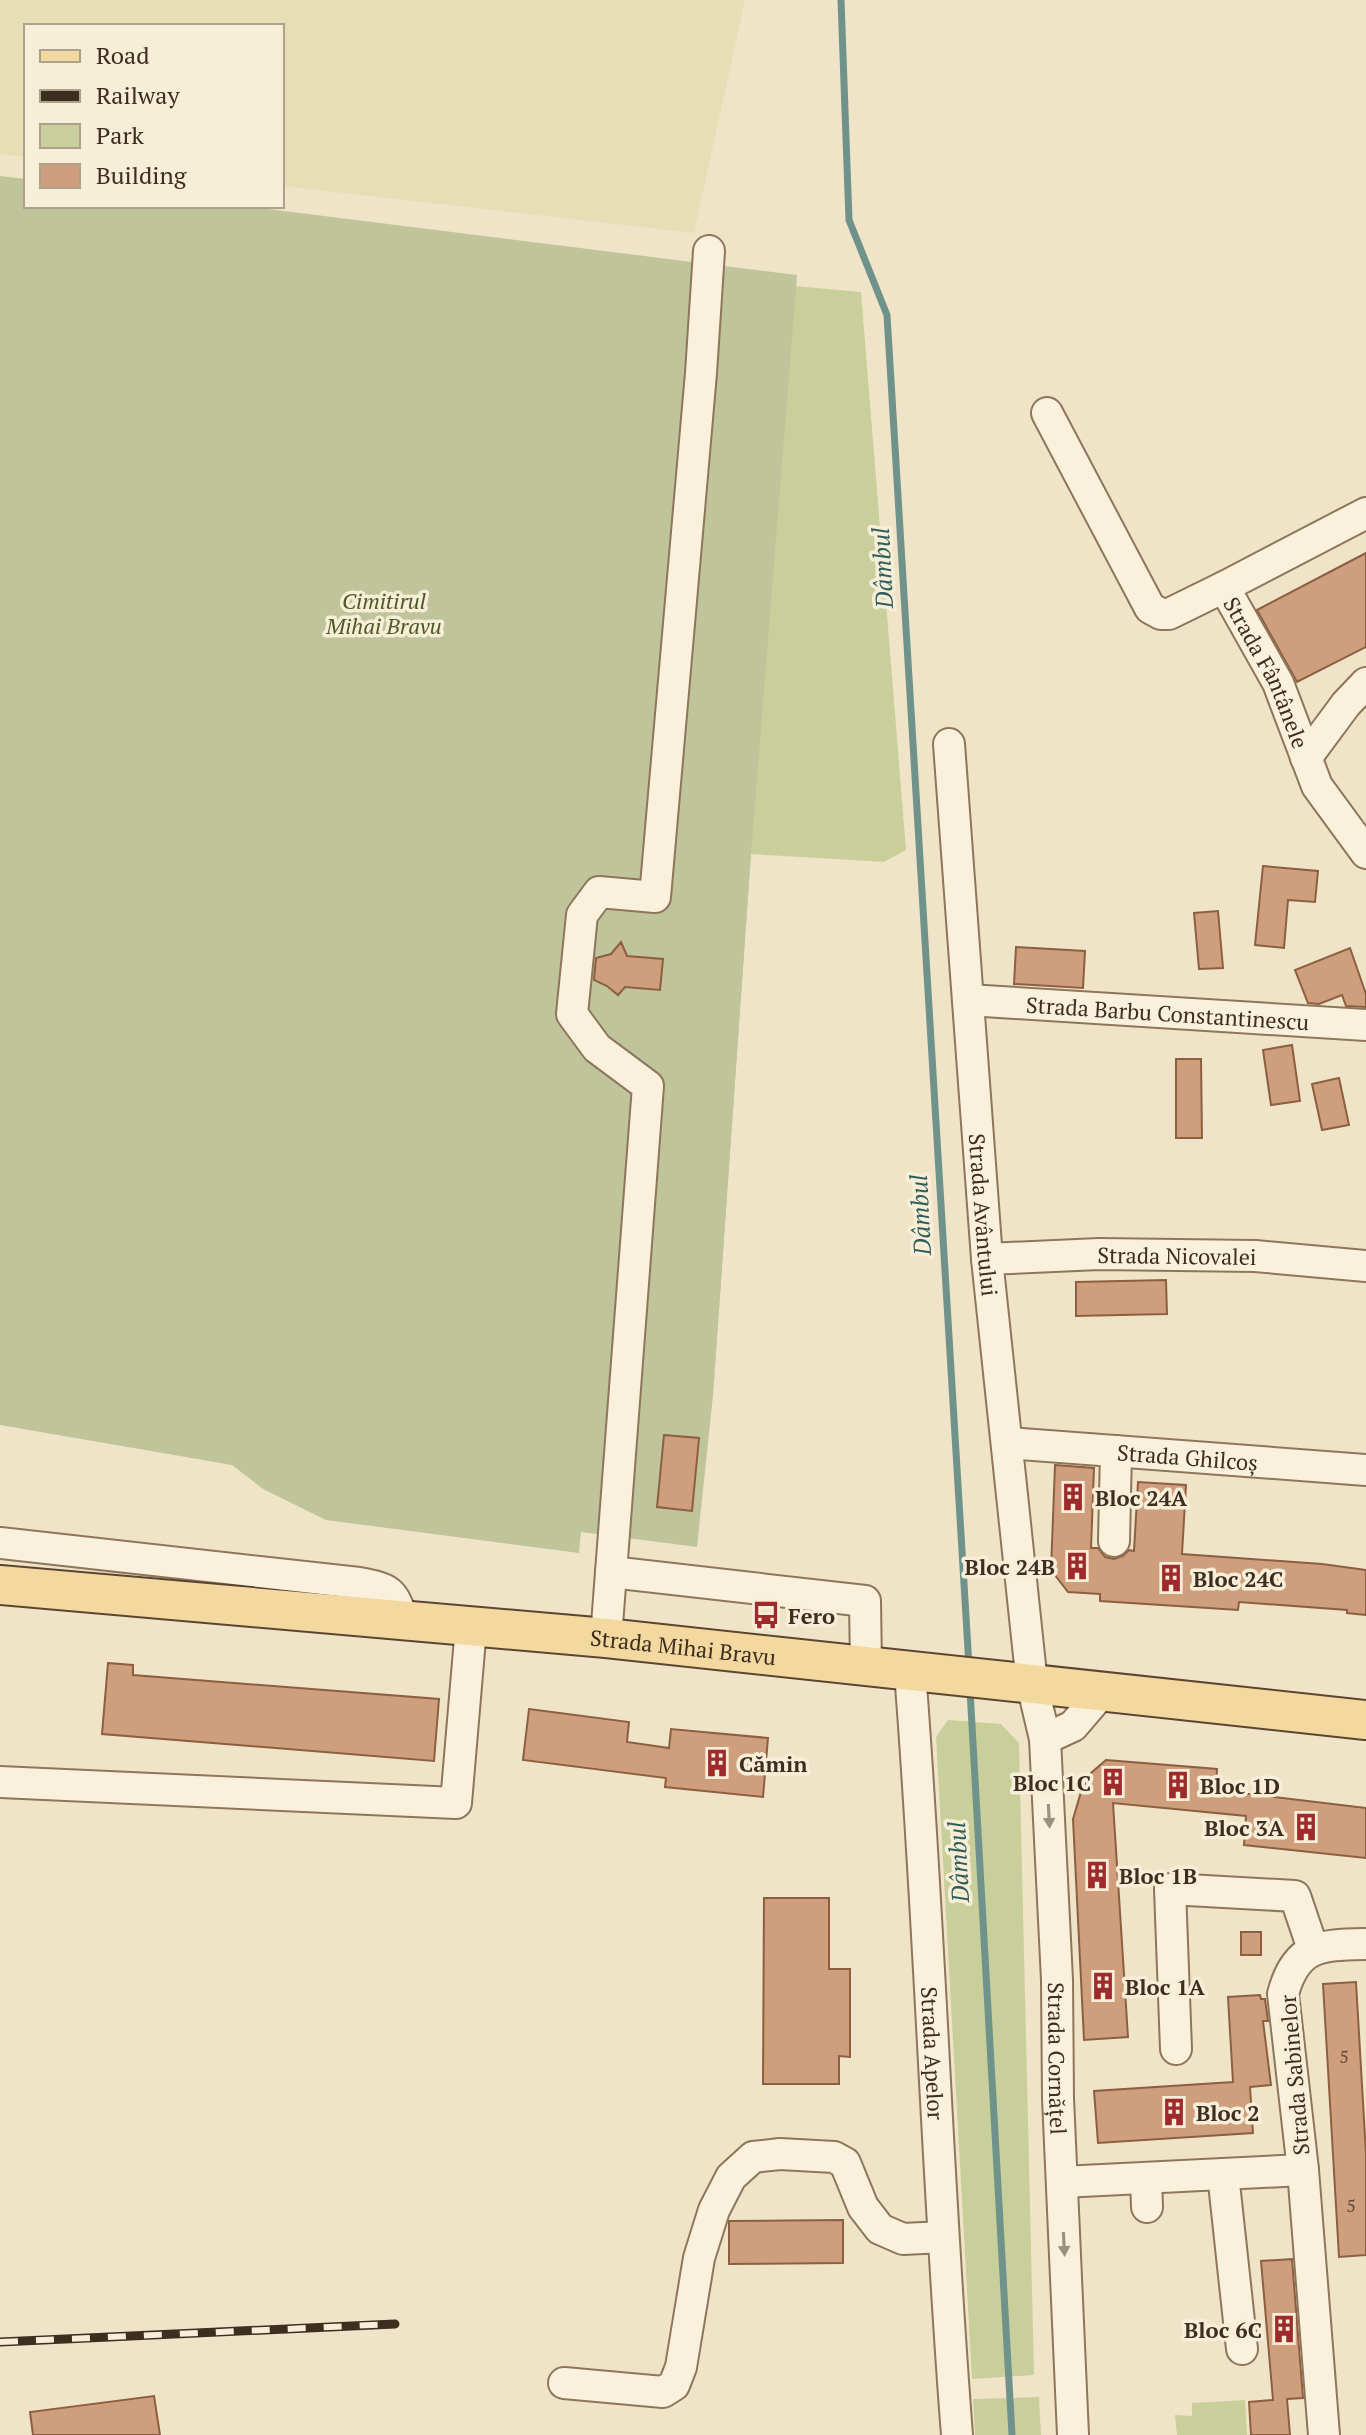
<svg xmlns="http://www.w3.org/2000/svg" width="1366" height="2435" font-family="'PT Serif',serif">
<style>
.farmland{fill:#e6deb5}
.green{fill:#c9cf9b}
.cemetery{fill:#bfc49a}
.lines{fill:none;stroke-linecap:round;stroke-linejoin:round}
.stream{stroke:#6f938a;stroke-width:7}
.building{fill:#cf9f7d;stroke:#8d5f41;stroke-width:2}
.minor-casing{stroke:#8d765c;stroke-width:34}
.major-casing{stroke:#5b4430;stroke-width:42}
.minor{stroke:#faf1dc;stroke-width:30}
.major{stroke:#f3d9a0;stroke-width:38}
.rail-casing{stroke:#3d2e20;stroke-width:9}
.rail{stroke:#f7eed8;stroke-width:6;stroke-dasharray:18;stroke-linecap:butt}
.oneway{fill:#9c907e}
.labels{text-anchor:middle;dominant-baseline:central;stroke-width:7;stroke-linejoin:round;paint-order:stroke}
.number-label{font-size:18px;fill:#624a37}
.park-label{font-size:22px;font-style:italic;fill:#4d5a26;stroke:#f7eed8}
.street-label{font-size:22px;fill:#3d2e20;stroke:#f7eed8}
.poi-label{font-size:22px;font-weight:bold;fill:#3d2e20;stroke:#f7eed8;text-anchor:start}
.water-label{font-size:24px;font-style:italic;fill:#2f5d5a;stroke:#f7eed8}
</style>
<rect width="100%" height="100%" fill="#f0e4c8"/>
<!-- farmland -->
<path class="farmland" d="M 0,0 L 745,0 L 694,233 L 282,186 L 282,26 L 26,26 L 26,157 L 0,154 Z"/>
<!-- green -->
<path class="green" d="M 728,280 L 861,292 L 906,850 L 884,862 L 751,854 L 713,1395 Z
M 948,1720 L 1001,1724 L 1019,1743 L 1034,2375 L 972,2379 L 936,1737 Z
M 1039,2397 L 1041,2435 L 975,2435 L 973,2399 Z
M 1245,2400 L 1247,2435 L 1177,2435 L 1175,2415 L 1192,2416 L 1192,2403 Z"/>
<!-- cemetery -->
<path class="cemetery" d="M 0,176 L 26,179 L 26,206 L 243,206 L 797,275 L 751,854 L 713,1395 L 697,1547 L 581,1532 L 579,1553 L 326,1520 L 263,1489 L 232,1465 L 0,1425 Z"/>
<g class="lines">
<!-- stream -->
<path class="stream" d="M 841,0 L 849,220 L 887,315 L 969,1666
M 970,1690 L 1012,2435"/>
</g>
<!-- building -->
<path class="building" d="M 1366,553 L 1366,647 L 1297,682 L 1257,610 Z
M 1263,866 L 1318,871 L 1315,902 L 1288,900 L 1284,948 L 1255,945 Z
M 1218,911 L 1223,968 L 1199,969 L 1194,913 Z
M 621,942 L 627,956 L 663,959 L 660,990 L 625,987 L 618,995 L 607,986 L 594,980 L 596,958 L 611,954 Z
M 1016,947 L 1085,951 L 1083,988 L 1014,984 Z
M 1350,948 L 1366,994 L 1366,1007 L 1346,1006 L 1342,995 L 1319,1004 L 1308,1003 L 1295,970 Z
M 1292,1045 L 1300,1101 L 1271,1105 L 1263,1050 Z
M 1176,1059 L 1201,1059 L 1202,1138 L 1176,1138 Z
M 1339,1078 L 1349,1125 L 1322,1130 L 1312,1084 Z
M 1166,1280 L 1167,1314 L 1076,1316 L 1076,1282 Z
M 664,1435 L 699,1438 L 692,1511 L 657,1507 Z
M 1055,1465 L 1094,1468 L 1091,1548 L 1098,1548 L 1105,1557 L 1114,1559 L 1123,1556 L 1129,1550 L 1134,1551 L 1138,1482 L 1186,1485 L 1182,1554 L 1322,1564 L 1366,1570 L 1366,1615 L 1347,1613 L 1347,1610 L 1239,1602 L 1238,1610 L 1100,1601 L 1100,1594 L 1068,1592 L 1051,1570 Z
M 108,1663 L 133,1665 L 133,1675 L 439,1699 L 434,1761 L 102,1734 Z
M 529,1709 L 629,1722 L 627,1742 L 669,1748 L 671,1729 L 768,1738 L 763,1797 L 665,1787 L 666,1778 L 523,1760 Z
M 1106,1760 L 1217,1769 L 1216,1790 L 1366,1808 L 1366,1858 L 1244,1845 L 1246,1816 L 1113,1803 L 1128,2037 L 1084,2040 L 1073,1819 L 1081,1792 L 1091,1773 Z
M 764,1898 L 829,1898 L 829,1969 L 850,1969 L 850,2057 L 839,2056 L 839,2084 L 763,2084 Z
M 1241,1932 L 1261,1932 L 1261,1955 L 1241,1955 Z
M 1356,1982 L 1366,2154 L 1366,2255 L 1339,2257 L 1323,1984 Z
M 1260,1995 L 1261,1999 L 1265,1999 L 1268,2021 L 1263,2021 L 1271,2085 L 1250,2087 L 1253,2133 L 1098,2143 L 1094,2091 L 1233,2082 L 1228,1997 Z
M 843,2220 L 843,2263 L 729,2264 L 729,2221 Z
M 1292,2259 L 1303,2398 L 1287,2399 L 1290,2435 L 1251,2435 L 1249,2402 L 1273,2400 L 1261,2261 Z
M 154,2396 L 160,2435 L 33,2435 L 30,2412 Z"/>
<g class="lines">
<defs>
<g id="minor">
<path d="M 1047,413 L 1150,608 L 1161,614 L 1169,614 L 1224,587"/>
<path id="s1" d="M 1366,513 L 1224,587 L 1278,683 L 1317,786 L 1366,853"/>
<path id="s2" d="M 949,744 L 987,1259 L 1032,1684 L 1045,1739 L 1057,1980 L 1058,2098 L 1073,2435"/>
<path d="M 1306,758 L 1346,704 L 1366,683"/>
<path id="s3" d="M 968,1000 L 1366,1025"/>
<path id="s4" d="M 987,1259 L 1099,1254 L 1255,1256 L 1366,1266"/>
<path id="s5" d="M 1008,1443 L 1366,1470"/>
<path d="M 1114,1541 L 1116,1451"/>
<path d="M 0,1543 L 359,1583 C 390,1589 393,1590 403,1621"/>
<path d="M 611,1572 L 865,1601 L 866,1667"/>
<path d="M 606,1638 L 648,1086 L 597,1048 L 572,1014 L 582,915 L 599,892 L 655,897 L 701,373 L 709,251"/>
<path id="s6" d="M 910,1672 C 930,1926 937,2181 957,2435"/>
<path d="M 1045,1739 L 1073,1726 L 1103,1691"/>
<path d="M 0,1782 L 456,1803 L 471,1627"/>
<path d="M 1176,2049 L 1170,1889 L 1295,1896 L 1313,1949"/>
<path d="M 1223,2174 L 1242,2349"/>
<path d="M 1146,2178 L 1147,2207"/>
<path d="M 1062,2182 L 1303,2170"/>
<path d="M 564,2383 L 663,2392 L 674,2385 L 681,2367 L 699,2258 L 714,2210 L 731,2177 L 753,2157 L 780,2154 L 834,2157 L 845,2163 L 863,2207 L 880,2229 L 903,2239 L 943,2237"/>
<path d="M 1324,2435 L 1303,2170 L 1283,1994 C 1296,1945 1320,1945 1366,1944"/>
</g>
<g id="major">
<path id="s7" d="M 0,1585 L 606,1638 L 1366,1720"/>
</g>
</defs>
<!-- minor casing -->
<use href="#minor" class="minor-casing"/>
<!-- major casing -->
<use href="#major" class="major-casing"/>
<!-- minor -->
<use href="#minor" class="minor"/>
<!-- major -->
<use href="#major" class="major"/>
<defs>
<path id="rail" d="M 0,2342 L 395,2324"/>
</defs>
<!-- rail casing -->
<use href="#rail" class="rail-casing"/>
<!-- rail -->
<use href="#rail" class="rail"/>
</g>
<!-- one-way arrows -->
<defs><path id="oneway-solid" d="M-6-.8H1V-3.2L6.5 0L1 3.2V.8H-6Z" transform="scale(2)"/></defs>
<g class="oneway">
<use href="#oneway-solid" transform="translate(1049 1816) rotate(87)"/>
<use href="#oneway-solid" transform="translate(1064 2244) rotate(87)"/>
</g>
<!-- icons -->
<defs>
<symbol id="building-bare" viewBox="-9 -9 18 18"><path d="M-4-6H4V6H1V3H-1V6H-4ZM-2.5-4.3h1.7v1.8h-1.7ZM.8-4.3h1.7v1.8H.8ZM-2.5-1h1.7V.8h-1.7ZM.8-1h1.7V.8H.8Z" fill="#9e2a2b" stroke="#f7eed8" stroke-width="2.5" paint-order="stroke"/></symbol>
<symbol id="bus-bare" viewBox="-9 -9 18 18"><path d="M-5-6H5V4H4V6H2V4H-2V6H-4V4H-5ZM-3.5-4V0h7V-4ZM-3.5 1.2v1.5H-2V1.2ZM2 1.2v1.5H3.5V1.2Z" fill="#9e2a2b" stroke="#f7eed8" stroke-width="2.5" paint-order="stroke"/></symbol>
</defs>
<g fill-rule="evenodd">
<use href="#building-bare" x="1053" y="1477" width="40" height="40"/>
<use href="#building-bare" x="1057" y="1546" width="40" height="40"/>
<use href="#building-bare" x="1151" y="1558" width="40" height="40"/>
<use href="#bus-bare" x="746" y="1595" width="40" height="40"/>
<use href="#building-bare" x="697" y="1743" width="40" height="40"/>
<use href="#building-bare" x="1093" y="1762" width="40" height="40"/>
<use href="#building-bare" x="1158" y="1765" width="40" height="40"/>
<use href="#building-bare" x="1286" y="1807" width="40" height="40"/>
<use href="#building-bare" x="1077" y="1855" width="40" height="40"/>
<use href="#building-bare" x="1083" y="1966" width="40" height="40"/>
<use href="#building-bare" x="1154" y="2092" width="40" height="40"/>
<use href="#building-bare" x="1264" y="2309" width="40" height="40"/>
</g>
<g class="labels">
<!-- number labels -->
<g class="number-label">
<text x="1344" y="2056">5</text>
<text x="1351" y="2205">5</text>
</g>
<!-- park labels -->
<g class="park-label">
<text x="384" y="600">Cimitirul<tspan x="384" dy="25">Mihai Bravu</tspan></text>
</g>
<!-- street labels -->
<g class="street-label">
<text stroke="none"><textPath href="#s1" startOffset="256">Strada Fântânele</textPath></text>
<text stroke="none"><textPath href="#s3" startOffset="200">Strada Barbu Constantinescu</textPath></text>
<text stroke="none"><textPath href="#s2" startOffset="472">Strada Avântului</textPath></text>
<text stroke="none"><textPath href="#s4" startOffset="190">Strada Nicovalei</textPath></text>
<text stroke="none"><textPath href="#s5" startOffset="180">Strada Ghilcoș</textPath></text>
<text stroke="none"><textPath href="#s7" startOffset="686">Strada Mihai Bravu</textPath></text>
<text stroke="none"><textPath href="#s6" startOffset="382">Strada Apelor</textPath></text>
<text stroke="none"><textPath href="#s2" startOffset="1320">Strada Cornățel</textPath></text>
<text transform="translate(1294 2075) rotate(-95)">Strada Sabinelor</text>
</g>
<!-- poi labels -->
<g class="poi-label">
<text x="1095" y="1497">Bloc 24A</text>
<text x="1055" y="1566" text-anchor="end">Bloc 24B</text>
<text x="1193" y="1578">Bloc 24C</text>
<text x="788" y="1615">Fero</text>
<text x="739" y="1763">Cămin</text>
<text x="1091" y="1782" text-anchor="end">Bloc 1C</text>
<text x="1200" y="1785">Bloc 1D</text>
<text x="1284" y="1827" text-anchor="end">Bloc 3A</text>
<text x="1119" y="1875">Bloc 1B</text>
<text x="1125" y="1986">Bloc 1A</text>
<text x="1196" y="2112">Bloc 2</text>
<text x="1262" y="2329" text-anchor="end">Bloc 6C</text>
</g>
<!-- water labels -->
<g class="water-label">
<text transform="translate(882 568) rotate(-93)">Dâmbul</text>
<text transform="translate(920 1215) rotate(-93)">Dâmbul</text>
<text transform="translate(958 1862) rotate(-93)">Dâmbul</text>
</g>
</g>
<!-- legend -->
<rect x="24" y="24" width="260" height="184" fill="#f7eed8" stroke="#ada18e" stroke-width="2"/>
<rect x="40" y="50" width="40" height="12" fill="#f3d9a0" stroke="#ada18e" stroke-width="2"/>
<text x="96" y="64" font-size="24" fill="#3d2e20">Road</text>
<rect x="40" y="90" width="40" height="12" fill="#3d2e20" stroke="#ada18e" stroke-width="2"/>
<text x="96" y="104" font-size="24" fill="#3d2e20">Railway</text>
<rect x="40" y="124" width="40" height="24" fill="#c9cf9b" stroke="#ada18e" stroke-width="2"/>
<text x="96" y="144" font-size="24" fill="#3d2e20">Park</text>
<rect x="40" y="164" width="40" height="24" fill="#cf9f7d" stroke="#ada18e" stroke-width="2"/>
<text x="96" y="184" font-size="24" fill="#3d2e20">Building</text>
</svg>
